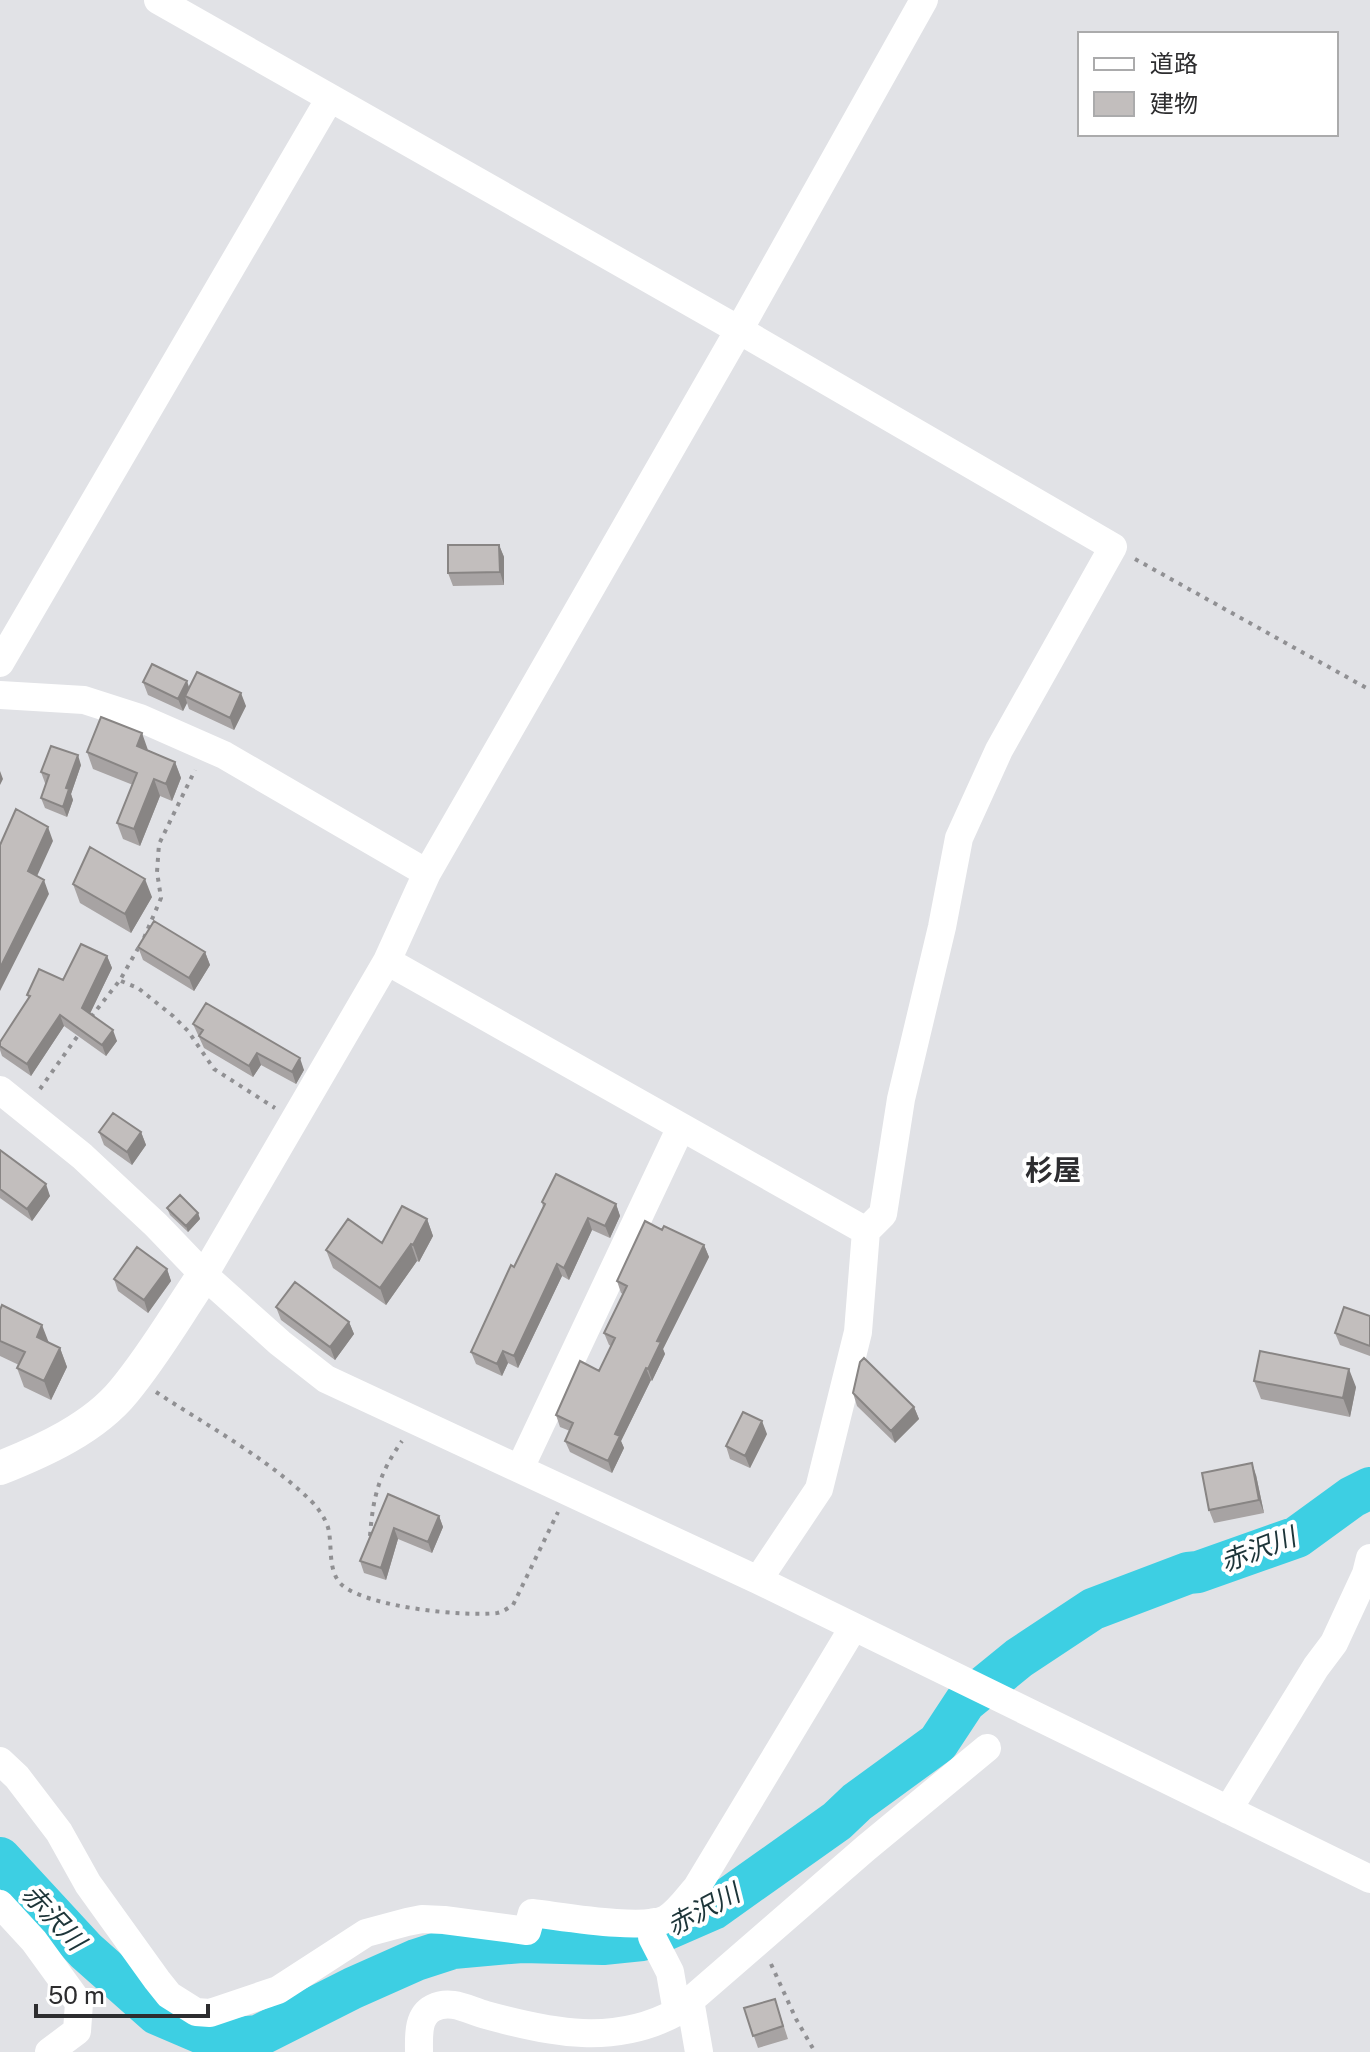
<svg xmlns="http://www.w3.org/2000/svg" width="1370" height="2052" font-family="'Public Sans','Noto Sans JP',sans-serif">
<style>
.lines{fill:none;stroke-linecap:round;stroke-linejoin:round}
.river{stroke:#3dcfe3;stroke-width:42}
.path{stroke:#909093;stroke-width:4;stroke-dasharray:4 6;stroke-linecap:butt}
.minor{stroke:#fff;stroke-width:28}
.tertiary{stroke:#fff;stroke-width:34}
.wall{fill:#a7a3a3}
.shaded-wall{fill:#888584}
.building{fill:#c2bebd;stroke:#888584;stroke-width:2}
.labels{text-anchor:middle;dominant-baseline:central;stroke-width:8;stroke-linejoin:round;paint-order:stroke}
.water-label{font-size:26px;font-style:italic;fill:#1d3539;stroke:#fff}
.quarter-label{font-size:28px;font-weight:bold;fill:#2d2d30;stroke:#fff}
</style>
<rect width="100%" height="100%" fill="#e1e2e6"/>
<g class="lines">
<!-- river -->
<path class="river" d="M 0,1858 L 86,1951 L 157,2014 L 218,2040 L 258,2036 L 353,1988 L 416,1960 L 453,1948 L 522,1942 L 603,1944 L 642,1940 L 713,1909 L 837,1821 L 857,1802 L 938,1743 L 965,1702 L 1019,1658 L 1093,1609 L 1188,1573 L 1198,1572 L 1297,1537 L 1352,1497 L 1370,1488"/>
<!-- path -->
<path class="path" d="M 1135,559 L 1370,690
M 144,938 L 161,898 L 157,872 L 159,844 L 195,770
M 121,981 L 138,988 L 173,1016 L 188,1031 L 214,1069 L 275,1108
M 91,1017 L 120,980 L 140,945
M 40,1089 L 79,1034
M 156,1392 C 206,1425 262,1455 307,1497 C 316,1505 327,1519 329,1532 C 332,1549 328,1572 342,1585 C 367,1607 464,1617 497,1613 C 503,1612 508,1608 513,1605 L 558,1512
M 370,1536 C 373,1496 379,1474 402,1441
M 771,1964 L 796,2019 L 815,2052"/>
<!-- minor -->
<path class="minor" d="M 158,0 L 739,330 L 1113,547 L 999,750 L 959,838 L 942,927 L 901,1099 L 883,1214 L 866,1231 L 858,1332 L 819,1489 L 758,1580
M 0,663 L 330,98
M 0,695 L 84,700 L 140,718 L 224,755 L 427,873
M 387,961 L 866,1231
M 0,1090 L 82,1156 L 156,1225 L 204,1275 L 280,1343 L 326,1379 L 758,1580 L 1370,1879
M 204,1275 L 387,961 L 427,873 L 739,330 L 924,0
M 520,1468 L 681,1127
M 0,1761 L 17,1777 L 59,1832 L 88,1884 L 157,1980 L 169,1995 L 196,2012 L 210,2013 L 278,1990 L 366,1933 L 407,1922 L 422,1919 L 444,1920 L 527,1931 L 532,1913 C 560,1916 642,1931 666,1919 C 678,1912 688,1897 697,1887 L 853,1628
M 1228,1810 L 1316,1667 L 1334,1643 L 1366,1574 L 1370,1558
M 0,1904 L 34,1941 L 79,2003 L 77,2031 L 49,2052
M 654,1922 L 652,1937 L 670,1972 L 677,2012
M 690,2000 L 699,2052
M 419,2052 C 419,2037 417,2016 433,2008 C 451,1999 468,2010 486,2015 C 551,2033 615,2046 677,2012 L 866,1848 L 987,1748"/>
<!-- tertiary -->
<path class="tertiary" d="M 0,1468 C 43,1451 94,1428 124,1391 C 154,1355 178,1313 204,1275"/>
</g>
<!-- wall -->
<path class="wall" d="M 499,545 L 504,557 L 504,585 L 453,586 L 448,573 Z
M 143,682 L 189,687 L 246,706 L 234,730 L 189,709 L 187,703 L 183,711 L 148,695 Z
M 148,750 L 175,762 L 181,778 L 172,801 L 160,796 L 140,846 L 123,839 L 117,823 L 133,785 L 93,769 L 87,752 Z
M 81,765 L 71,794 L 73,800 L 67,817 L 45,808 L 41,798 L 46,783 L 45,783 L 41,772 Z
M 73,884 L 152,897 L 131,933 L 80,903 Z
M 138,947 L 205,952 L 210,965 L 194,991 L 143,960 Z
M 107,956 L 112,968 L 90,1013 L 117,1041 L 106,1056 L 64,1026 L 31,1076 L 2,1056 L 0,1050 L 0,1042 L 29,999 L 27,995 L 63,980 Z
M 193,1024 L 304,1070 L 296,1084 L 261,1065 L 253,1077 L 204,1048 Z
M 99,1132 L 141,1132 L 146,1145 L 132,1165 L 104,1145 Z
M 0,1150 L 50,1196 L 32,1221 L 0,1198 Z
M 542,1202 L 616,1204 L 620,1216 L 610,1238 L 592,1230 L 569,1280 L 562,1276 L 518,1368 L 508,1363 L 502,1376 L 476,1364 L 471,1352 L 514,1267 L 543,1207 Z
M 167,1208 L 198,1213 L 200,1219 L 188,1232 L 170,1215 Z
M 427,1219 L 433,1236 L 419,1262 L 417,1261 L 386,1305 L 333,1268 L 326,1250 L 382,1243 Z
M 662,1230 L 704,1245 L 709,1257 L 663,1349 L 665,1354 L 652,1381 L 651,1380 L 621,1441 L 624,1448 L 612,1473 L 570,1452 L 565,1441 L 570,1431 L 560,1427 L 556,1415 L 599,1371 L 611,1346 L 609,1345 L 604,1333 L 623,1294 L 621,1293 L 617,1281 Z
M 167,1269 L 171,1281 L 148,1313 L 118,1291 L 114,1279 Z
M 276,1307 L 349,1322 L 354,1334 L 335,1360 L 281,1320 Z
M 0,1310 L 49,1343 L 60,1348 L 67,1367 L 51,1400 L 24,1387 L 17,1368 L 19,1365 L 0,1356 Z
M 1370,1316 L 1370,1356 L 1340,1345 L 1335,1333 Z
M 1254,1381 L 1356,1387 L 1350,1417 L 1261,1399 Z
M 853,1393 L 914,1407 L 919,1419 L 895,1443 L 857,1406 Z
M 767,1434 L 750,1468 L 730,1459 L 726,1446 Z
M 1256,1475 L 1264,1513 L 1214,1523 L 1209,1510 Z
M 388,1494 L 439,1516 L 443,1527 L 432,1553 L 398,1539 L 386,1580 L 364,1573 L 360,1561 Z
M 775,1999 L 788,2039 L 758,2048 L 744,2008 Z"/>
<!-- shaded-wall -->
<path class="shaded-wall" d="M 499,545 L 504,557 L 504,585 L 500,572 Z
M 187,681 L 191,693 L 185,696 L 187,703 L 183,711 L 178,699 Z
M 241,693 L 246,706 L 234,730 L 230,718 Z
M 142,733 L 148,750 L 137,746 Z
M 78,755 L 81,765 L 71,794 L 73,800 L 67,817 L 63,807 L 66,788 Z
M 175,762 L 181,778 L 172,801 L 166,784 Z
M 0,771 L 3,779 L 0,785 Z
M 154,779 L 160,796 L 140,846 L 134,829 Z
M 48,827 L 53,841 L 33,885 L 28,871 Z
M 145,879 L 152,897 L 131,933 L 125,914 Z
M 44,880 L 49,894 L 0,991 L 0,968 Z
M 205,952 L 210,965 L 194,991 L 189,978 Z
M 107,956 L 112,968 L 87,1020 L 82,1008 Z
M 60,1015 L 64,1026 L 31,1076 L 27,1064 Z
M 113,1030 L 117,1041 L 106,1056 L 102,1045 Z
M 257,1053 L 261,1065 L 253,1077 L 249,1066 Z
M 300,1058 L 304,1070 L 296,1084 L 292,1072 Z
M 141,1132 L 146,1145 L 132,1165 L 127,1152 Z
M 46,1184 L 50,1196 L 32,1221 L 27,1209 Z
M 616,1204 L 620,1216 L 610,1238 L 605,1226 Z
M 198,1213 L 200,1219 L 188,1232 L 186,1226 Z
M 588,1218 L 592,1230 L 569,1280 L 564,1268 Z
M 427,1219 L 433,1236 L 419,1262 L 413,1245 Z
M 411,1244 L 417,1261 L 386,1305 L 380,1288 Z
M 704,1245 L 709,1257 L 663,1349 L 665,1354 L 652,1381 L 648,1369 L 657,1341 Z
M 557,1264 L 562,1276 L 518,1368 L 514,1356 Z
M 167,1269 L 171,1281 L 148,1313 L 144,1300 Z
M 349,1322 L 354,1334 L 335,1360 L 330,1347 Z
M 42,1325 L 49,1343 L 37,1337 Z
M 60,1348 L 67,1367 L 51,1400 L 44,1381 Z
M 503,1351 L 508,1363 L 502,1376 L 497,1364 Z
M 646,1368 L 651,1380 L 621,1441 L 624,1448 L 612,1473 L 608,1461 L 615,1434 Z
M 1349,1369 L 1356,1387 L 1350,1417 L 1343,1398 Z
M 914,1407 L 919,1419 L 895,1443 L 891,1431 Z
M 762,1421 L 767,1434 L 750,1468 L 745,1456 Z
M 1252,1463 L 1256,1475 L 1264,1513 L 1259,1500 Z
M 439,1516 L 443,1527 L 432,1553 L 428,1542 Z
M 394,1528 L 398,1539 L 386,1580 L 381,1568 Z"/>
<!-- building -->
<path class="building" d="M 448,545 L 499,545 L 500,572 L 448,573 Z
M 152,664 L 187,681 L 178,699 L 143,682 Z
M 197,672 L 241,693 L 230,718 L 185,696 Z
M 101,717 L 142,733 L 137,746 L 175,762 L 166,784 L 154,779 L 134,829 L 117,823 L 137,773 L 87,752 Z
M 51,746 L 78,755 L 66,788 L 69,789 L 63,807 L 41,798 L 49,775 L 41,772 Z
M 16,809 L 48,827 L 28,871 L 44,880 L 0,968 L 0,845 Z
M 90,847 L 145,879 L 125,914 L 73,884 Z
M 154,921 L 205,952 L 189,978 L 138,947 Z
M 81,944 L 107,956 L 82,1008 L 113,1030 L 102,1045 L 60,1015 L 27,1064 L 0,1046 L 0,1042 L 30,996 L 27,995 L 39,969 L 63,980 Z
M 206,1003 L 300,1058 L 292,1072 L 257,1053 L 249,1066 L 199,1036 L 203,1030 L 193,1024 Z
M 113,1113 L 141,1132 L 127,1152 L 99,1132 Z
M 0,1150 L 46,1184 L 27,1209 L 0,1189 Z
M 556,1174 L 616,1204 L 605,1226 L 588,1218 L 564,1268 L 557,1264 L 514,1356 L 503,1351 L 497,1364 L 471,1352 L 511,1265 L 514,1267 L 545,1204 L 542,1202 Z
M 180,1195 L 198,1213 L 186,1226 L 167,1208 Z
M 402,1206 L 427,1219 L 413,1245 L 411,1244 L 380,1288 L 326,1250 L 348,1219 L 382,1243 Z
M 645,1221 L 662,1230 L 664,1226 L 704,1245 L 657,1341 L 661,1342 L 648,1369 L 646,1368 L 615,1434 L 620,1436 L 608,1461 L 565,1441 L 573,1423 L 556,1415 L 580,1361 L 599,1371 L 615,1338 L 604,1333 L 627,1286 L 617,1281 Z
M 137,1247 L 167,1269 L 144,1300 L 114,1279 Z
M 295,1282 L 349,1322 L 330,1347 L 276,1307 Z
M 2,1305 L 42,1325 L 37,1337 L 60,1348 L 44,1381 L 17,1368 L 25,1352 L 0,1341 L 0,1310 Z
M 1344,1307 L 1370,1316 L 1370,1346 L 1335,1333 Z
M 1260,1351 L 1349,1369 L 1343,1398 L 1254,1381 Z
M 864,1358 L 914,1407 L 891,1431 L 853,1393 L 860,1362 Z
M 743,1412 L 762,1421 L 745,1456 L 726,1446 Z
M 1252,1463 L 1259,1500 L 1209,1510 L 1202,1473 Z
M 388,1494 L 439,1516 L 428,1542 L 394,1528 L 381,1568 L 360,1561 Z
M 775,1999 L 783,2026 L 753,2036 L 744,2008 Z"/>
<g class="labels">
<!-- water labels -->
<g class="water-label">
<text transform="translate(1258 1549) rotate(-21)">赤沢川</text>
<text transform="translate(703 1909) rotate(-28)">赤沢川</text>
<text transform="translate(54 1917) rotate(47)">赤沢川</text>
</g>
<!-- quarter labels -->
<g class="quarter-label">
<text x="1053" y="1169">杉屋</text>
</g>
</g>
<!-- legend -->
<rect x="1078" y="32" width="260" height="104" fill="#ffffff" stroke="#ababac" stroke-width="2"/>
<rect x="1094" y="58" width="40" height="12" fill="#ffffff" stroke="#ababac" stroke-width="2"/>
<text x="1150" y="72" font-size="24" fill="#2d2d2f">道路</text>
<rect x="1094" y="92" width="40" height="24" fill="#c2bebd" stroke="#ababac" stroke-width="2"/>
<text x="1150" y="112" font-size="24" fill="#2d2d2f">建物</text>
<!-- scale -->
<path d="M36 2004v12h172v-12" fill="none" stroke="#2d2d2f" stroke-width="4"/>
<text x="48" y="2004" font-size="24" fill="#2d2d2f" stroke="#ffffff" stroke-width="6" paint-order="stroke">50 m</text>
</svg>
